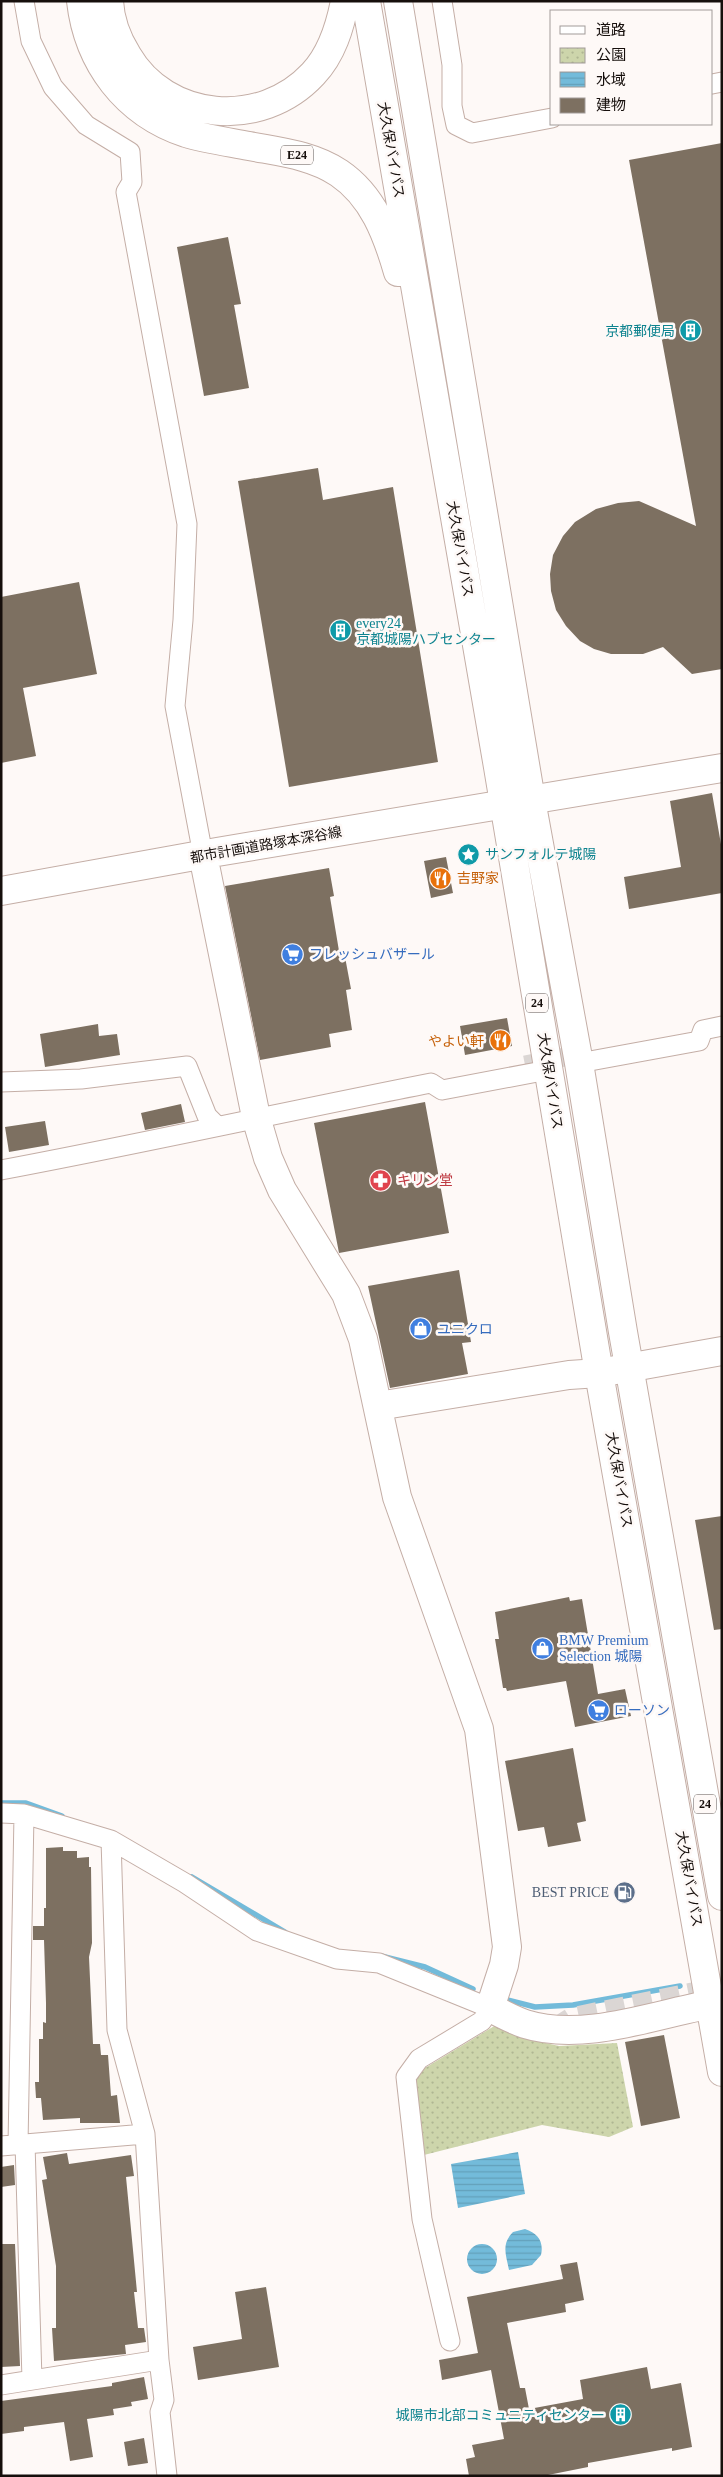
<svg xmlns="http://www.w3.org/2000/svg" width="723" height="2477" font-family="'Times New Roman','Noto Sans JP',serif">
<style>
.park{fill:url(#park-dots)}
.water{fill:url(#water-rules)}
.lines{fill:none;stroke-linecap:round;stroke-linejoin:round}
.stream{stroke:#73bbda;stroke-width:5.5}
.building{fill:#7d7061}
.street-tunnel{stroke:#dbd6d4;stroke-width:19;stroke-dasharray:19 9;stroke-linecap:butt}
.street-casing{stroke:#c4aea6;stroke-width:21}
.secondary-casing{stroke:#c4aea6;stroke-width:30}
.highway-casing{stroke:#c4aea6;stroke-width:30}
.street{stroke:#fff;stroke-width:19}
.secondary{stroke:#fff;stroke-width:28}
.highway{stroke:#fff;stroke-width:28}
.labels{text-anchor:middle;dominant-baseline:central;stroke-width:5;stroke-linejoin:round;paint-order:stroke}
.shield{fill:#fef9f7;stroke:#5c5552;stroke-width:1}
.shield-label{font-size:12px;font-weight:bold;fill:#160f0c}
.street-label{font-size:14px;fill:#160f0c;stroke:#fef9f7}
.culture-label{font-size:14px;fill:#0d838f;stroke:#fef9f7;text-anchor:end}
.food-label{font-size:14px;fill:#c56008;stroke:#fef9f7;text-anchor:start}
.shop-label{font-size:14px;fill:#366cbe;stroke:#fef9f7;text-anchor:start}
.health-label{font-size:14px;fill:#be3a42;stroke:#fef9f7;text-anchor:start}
.service-label{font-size:14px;fill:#4e5e75;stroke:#fef9f7;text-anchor:end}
</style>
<defs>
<pattern id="park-dots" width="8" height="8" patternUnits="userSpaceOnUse" patternTransform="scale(1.25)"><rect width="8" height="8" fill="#cdd5ab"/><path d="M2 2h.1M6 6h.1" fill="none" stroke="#afb692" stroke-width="1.8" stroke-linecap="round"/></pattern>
<pattern id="water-rules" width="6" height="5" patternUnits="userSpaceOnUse" patternTransform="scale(1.25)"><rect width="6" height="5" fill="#73bbda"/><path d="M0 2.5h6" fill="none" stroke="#63a0ba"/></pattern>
</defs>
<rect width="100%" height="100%" fill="#fef9f7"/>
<!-- park -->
<path class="park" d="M 496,2025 L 519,2037 L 559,2046 L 617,2043 L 633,2127 L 609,2137 L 542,2125 L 420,2156 L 415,2074 Z"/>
<!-- water -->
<path class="water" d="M 518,2152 L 525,2194 L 458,2208 L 451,2164 Z
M 525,2229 C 538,2233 544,2242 541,2255 L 532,2265 L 509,2270 C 506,2255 501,2244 513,2232 Z
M467 2259a15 15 0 1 1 30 0a15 15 0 1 1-30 0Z"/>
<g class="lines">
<!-- stream -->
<path class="stream" d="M 1,1803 L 26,1803 L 62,1816
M 192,1877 L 285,1932
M 381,1956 L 425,1967 L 473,1989
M 504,1999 L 535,2007 L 573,2005 L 680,1986"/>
</g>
<!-- building -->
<path class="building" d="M 722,143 L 722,669 L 692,674 L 663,647 L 643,654 L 611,654 L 594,649 L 580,641 L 566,626 L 556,610 L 551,591 L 550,574 L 553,555 L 563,536 L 575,522 L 596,509 L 618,503 L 639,501 L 696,526 L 629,160 Z
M 228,237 L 241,304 L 234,305 L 249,388 L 204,396 L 177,247 Z
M 318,468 L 323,500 L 393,487 L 438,762 L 289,787 L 238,481 Z
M 79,582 L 97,674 L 23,688 L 36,756 L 1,763 L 1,597 Z
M 712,793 L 722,850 L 722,893 L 629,909 L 624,877 L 681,867 L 670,801 Z
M 446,857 L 453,893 L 431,898 L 424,861 Z
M 329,868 L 334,896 L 330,897 L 340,957 L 345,957 L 351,989 L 346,990 L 352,1030 L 329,1034 L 331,1047 L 260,1060 L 225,886 Z
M 507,1018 L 512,1046 L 465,1055 L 460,1026 Z
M 98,1024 L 99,1036 L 117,1034 L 120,1055 L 45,1067 L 40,1034 Z
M 425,1102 L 449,1233 L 339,1253 L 314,1123 Z
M 181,1104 L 185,1122 L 145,1130 L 141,1113 Z
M 45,1121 L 49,1145 L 9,1152 L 5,1127 Z
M 459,1270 L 471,1342 L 462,1343 L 468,1374 L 390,1388 L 368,1286 Z
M 722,1516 L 722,1629 L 714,1630 L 695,1520 Z
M 569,1597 L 570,1601 L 582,1599 L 598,1694 L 625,1689 L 631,1716 L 575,1727 L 566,1681 L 507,1691 L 506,1688 L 503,1688 L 495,1639 L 499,1639 L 495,1612 Z
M 573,1748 L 586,1821 L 577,1823 L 581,1841 L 548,1847 L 544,1827 L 518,1831 L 505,1761 Z
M 63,1847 L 63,1851 L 77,1851 L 77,1858 L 89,1857 L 89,1867 L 91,1867 L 92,1943 L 89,1957 L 93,2044 L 100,2044 L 101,2055 L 108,2055 L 111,2096 L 117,2095 L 120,2123 L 80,2123 L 80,2118 L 43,2120 L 41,2098 L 36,2098 L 35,2082 L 39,2082 L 39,2039 L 43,2039 L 43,2022 L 46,2023 L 46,2003 L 44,1940 L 33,1940 L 33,1926 L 44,1926 L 44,1908 L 46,1908 L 46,1848 Z
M 664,2035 L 680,2118 L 641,2126 L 625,2042 Z
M 67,2153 L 69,2164 L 131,2155 L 134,2176 L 126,2177 L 137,2292 L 134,2292 L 138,2328 L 144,2328 L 146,2342 L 125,2345 L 126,2354 L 54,2361 L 52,2328 L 56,2328 L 56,2266 L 42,2180 L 47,2179 L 43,2157 Z
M 14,2165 L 15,2185 L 1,2187 L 1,2167 Z
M 1,2244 L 15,2244 L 20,2366 L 1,2367 Z
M 577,2262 L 584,2300 L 565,2304 L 566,2312 L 507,2323 L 520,2388 L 525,2388 L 529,2409 L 583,2399 L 580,2380 L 647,2367 L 651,2389 L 681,2383 L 692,2447 L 672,2451 L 672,2448 L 588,2463 L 588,2467 L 543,2476 L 469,2476 L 466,2459 L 475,2457 L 472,2445 L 504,2439 L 491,2370 L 442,2380 L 439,2360 L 478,2353 L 467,2297 L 563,2279 L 560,2265 Z
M 266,2287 L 279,2367 L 198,2380 L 193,2347 L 242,2339 L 235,2292 Z
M 144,2377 L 148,2399 L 131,2402 L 132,2406 L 113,2409 L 114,2415 L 87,2419 L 93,2457 L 70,2461 L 64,2422 L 24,2427 L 24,2431 L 1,2434 L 1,2401 L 112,2386 L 112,2383 Z
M 144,2438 L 148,2463 L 128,2466 L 124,2442 Z"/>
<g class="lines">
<!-- street-tunnel -->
<path class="street-tunnel" d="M 525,1065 L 590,1052
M 554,2028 L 571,2017 L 722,1986"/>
<defs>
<path id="street" d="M 24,1 L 31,41 L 53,87 L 86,125 L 130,152 L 132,182 L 126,192 L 187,524 L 183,620 L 175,706 L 203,855
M 442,1 L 452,65 L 452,106 L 456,125 L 472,133 L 552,118
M 712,84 L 722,82
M 579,1063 L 699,1041 L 703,1030 L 722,1026
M 1,1082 L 81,1079 L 187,1066 L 207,1116 L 217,1126
M 1,1170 C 145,1143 288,1111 431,1083 L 442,1090 L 548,1070
M 1,1813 L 24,1814 L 111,1840 L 185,1883 L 257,1931 L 337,1959 L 379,1963 L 490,2008 L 482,2021 L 419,2059 L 406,2077 L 422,2219 L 450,2341
M 111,1840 L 117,2030 L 145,2134 L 159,2360 L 164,2400 L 160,2412 L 167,2476
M 25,2143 L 32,2380
M 18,2145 L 24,1814
M 1,2146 L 145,2134
M 1,2385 L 159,2360"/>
<path id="secondary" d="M 203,855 L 256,1117 L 268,1158 L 282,1190 L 346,1294 L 363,1339 L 397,1497 L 479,1729 L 507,1947 L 504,1965 L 490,2008 C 501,2013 513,2020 525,2024 C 586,2043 661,2012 722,2002
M 1,891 L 217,852 L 722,768
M 378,1406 L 569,1375 L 599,1373 L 722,1351"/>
<path id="highway" d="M 81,1 C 88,63 126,113 186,133 C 206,139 228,142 249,146 C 280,152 312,155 339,173 C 373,196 387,234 398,272
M 109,1 C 110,20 117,39 127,55 C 166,122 261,130 313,74 C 332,54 340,27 345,1
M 366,1 L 498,767 L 599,1373 L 722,2072
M 398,1 L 531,800 L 579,1063 L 623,1332 L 722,1896"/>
</defs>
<!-- street casing -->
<use href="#street" class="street-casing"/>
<!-- secondary casing -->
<use href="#secondary" class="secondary-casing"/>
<!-- highway casing -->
<use href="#highway" class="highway-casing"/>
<!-- street -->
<use href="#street" class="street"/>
<!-- secondary -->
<use href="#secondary" class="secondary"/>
<!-- highway -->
<use href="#highway" class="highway"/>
</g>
<!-- icons -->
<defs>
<symbol id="building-disc" viewBox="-11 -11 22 22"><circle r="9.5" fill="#0f9aa8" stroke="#fef9f7"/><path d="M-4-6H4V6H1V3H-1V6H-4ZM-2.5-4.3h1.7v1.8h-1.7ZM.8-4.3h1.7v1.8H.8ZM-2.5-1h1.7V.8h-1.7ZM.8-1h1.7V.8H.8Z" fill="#fff"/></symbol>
<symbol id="sight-disc" viewBox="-11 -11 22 22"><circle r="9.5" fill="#0f9aa8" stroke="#fef9f7"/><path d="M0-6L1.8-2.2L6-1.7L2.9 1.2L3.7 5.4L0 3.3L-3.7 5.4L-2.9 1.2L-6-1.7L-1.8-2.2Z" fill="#fff"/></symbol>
<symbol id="restaurant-disc" viewBox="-11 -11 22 22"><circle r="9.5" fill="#e8710a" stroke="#fef9f7"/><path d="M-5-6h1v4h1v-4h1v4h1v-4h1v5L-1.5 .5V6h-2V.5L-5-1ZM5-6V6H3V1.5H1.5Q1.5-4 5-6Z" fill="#fff"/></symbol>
<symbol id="supermarket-disc" viewBox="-11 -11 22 22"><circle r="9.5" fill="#3f7fe0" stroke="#fef9f7"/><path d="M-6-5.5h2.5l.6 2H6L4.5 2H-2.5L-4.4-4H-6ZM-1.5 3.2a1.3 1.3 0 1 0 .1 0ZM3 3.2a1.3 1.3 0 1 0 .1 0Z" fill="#fff"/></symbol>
<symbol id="pharmacy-disc" viewBox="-11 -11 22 22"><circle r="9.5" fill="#e0444e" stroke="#fef9f7"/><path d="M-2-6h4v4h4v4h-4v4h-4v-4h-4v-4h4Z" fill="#fff"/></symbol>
<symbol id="shop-disc" viewBox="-11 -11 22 22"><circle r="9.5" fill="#3f7fe0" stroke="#fef9f7"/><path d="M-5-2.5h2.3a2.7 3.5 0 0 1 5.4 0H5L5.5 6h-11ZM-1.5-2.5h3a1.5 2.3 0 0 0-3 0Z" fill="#fff"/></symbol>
<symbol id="fuel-disc" viewBox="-11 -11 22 22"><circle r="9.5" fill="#5c6f8a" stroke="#fef9f7"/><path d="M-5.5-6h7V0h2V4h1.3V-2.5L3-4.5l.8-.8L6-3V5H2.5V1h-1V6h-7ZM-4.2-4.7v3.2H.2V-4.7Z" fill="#fff"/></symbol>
</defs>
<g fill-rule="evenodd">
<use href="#building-disc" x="678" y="318" width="25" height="25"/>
<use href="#building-disc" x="328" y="618" width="25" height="25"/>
<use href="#sight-disc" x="456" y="842" width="25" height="25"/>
<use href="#restaurant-disc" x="428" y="866" width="25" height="25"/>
<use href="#supermarket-disc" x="280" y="942" width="25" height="25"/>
<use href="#restaurant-disc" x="488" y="1028" width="25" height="25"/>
<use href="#pharmacy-disc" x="368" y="1168" width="25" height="25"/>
<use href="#shop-disc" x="408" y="1316" width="25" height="25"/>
<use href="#shop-disc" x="530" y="1636" width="25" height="25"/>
<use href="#supermarket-disc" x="586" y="1698" width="25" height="25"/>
<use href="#fuel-disc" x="612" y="1880" width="25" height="25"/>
<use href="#building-disc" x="608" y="2402" width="25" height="25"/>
</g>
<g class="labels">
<!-- shield labels -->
<g class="shield">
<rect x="281" y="145.5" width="32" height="19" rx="4"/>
<rect x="526" y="993.5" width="22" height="19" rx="4"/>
<rect x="694" y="1794.5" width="22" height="19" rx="4"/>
</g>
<g class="shield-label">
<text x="297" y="155">E24</text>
<text x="537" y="1003">24</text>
<text x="705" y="1804">24</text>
</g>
<!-- street labels -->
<g class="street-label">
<text transform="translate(391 150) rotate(80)">大久保バイパス</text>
<text transform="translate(460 549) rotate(80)">大久保バイパス</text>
<text transform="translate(266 845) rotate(-10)">都市計画道路塚本深谷線</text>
<text transform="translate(550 1081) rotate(81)">大久保バイパス</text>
<text transform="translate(619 1480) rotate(80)">大久保バイパス</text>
<text transform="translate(689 1879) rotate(80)">大久保バイパス</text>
</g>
<!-- culture labels -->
<g class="culture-label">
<text x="675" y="331">京都郵便局</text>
<text x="356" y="623" text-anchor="start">every24<tspan x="356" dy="16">京都城陽ハブセンター</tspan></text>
<text x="485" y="854" text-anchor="start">サンフォルテ城陽</text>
<text x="605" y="2415">城陽市北部コミュニティセンター</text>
</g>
<!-- food labels -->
<g class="food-label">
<text x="457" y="878">吉野家</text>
<text x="484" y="1041" text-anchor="end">やよい軒</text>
</g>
<!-- shop labels -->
<g class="shop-label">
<text x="309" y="954">フレッシュバザール</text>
<text x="437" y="1329">ユニクロ</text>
<text x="559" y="1640">BMW Premium<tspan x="559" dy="16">Selection 城陽</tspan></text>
<text x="614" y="1710">ローソン</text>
</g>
<!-- health labels -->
<g class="health-label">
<text x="397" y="1180">キリン堂</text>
</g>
<!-- service labels -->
<g class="service-label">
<text x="609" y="1892">BEST PRICE</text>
</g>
</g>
<!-- border -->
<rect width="723" height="2477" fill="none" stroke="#160f0c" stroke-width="5"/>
<!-- legend -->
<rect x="550" y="10" width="162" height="115" fill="#fef9f7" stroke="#a19b99"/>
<rect x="560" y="26" width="25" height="8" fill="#ffffff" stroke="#a19b99"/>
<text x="596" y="35" font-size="15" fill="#160f0c">道路</text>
<rect x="560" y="48" width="25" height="15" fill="url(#park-dots)" stroke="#a19b99"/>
<text x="596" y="60" font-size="15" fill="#160f0c">公園</text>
<rect x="560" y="72" width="25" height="15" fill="url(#water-rules)" stroke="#a19b99"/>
<text x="596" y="85" font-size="15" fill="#160f0c">水域</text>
<rect x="560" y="98" width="25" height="15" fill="#7d7061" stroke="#a19b99"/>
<text x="596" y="110" font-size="15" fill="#160f0c">建物</text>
</svg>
